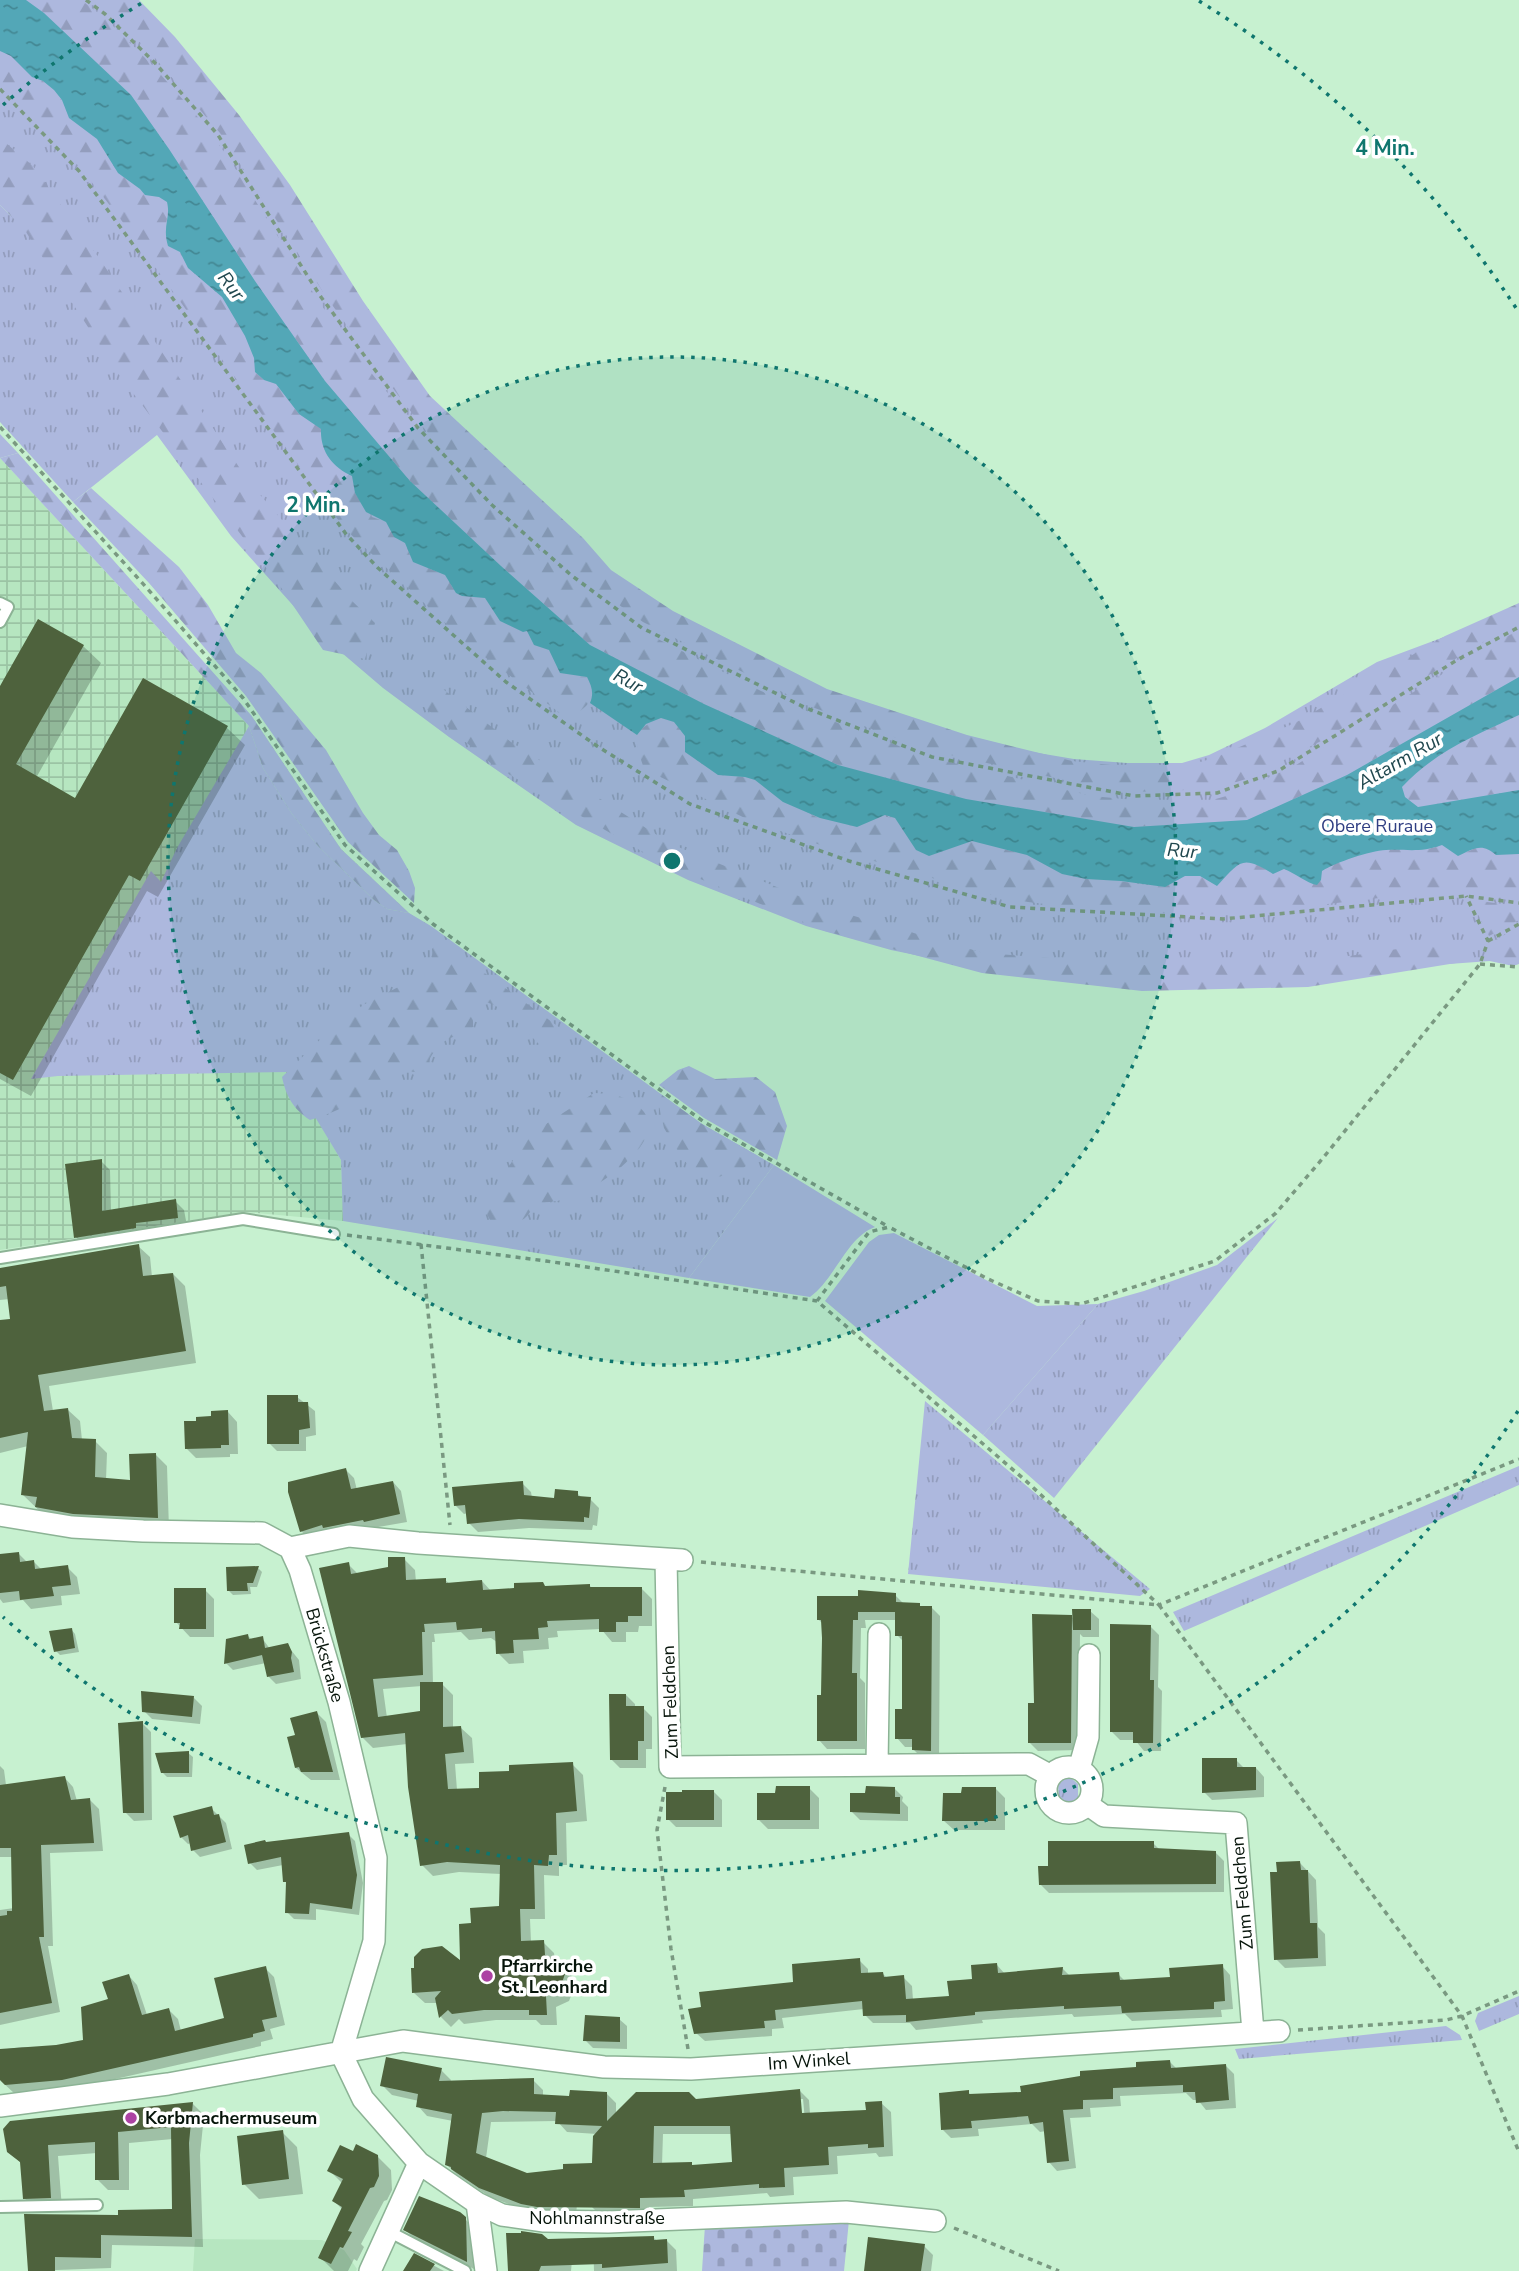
<svg xmlns="http://www.w3.org/2000/svg" width="1519" height="2271" font-family="'Nunito Sans',sans-serif">
<style>
.built{fill:#b6e6c0}
.industrial{fill:url(#industrial-grid)}
.grass{fill:url(#grass-tufts)}
.forest{fill:url(#forest-firs)}
.cemetery{fill:url(#cemetery-stones)}
.garden{fill:#adb8de}
.water{fill:url(#water-ripples)}
.shadow{fill:#0003;fill-rule:evenodd}
.building{fill:#4e623d;fill-rule:evenodd}
.lines{fill:none;stroke-linecap:round;stroke-linejoin:round}
.lane-casing{stroke:#8cb395;stroke-width:14}
.street-casing{stroke:#8cb395;stroke-width:24}
.path{stroke:#7a9981;stroke-width:3.5;stroke-dasharray:5 5;stroke-linecap:butt}
.lane{stroke:#fff;stroke-width:10}
.street{stroke:#fff;stroke-width:21}
.ring{fill:none;stroke:#0f766e;stroke-width:3.5;stroke-dasharray:3.5 7}
.poi-dot{fill:#ac42a3;stroke:#fff;stroke-width:2.5}
.labels{text-anchor:middle;dominant-baseline:central;stroke-width:7;stroke-linejoin:round;paint-order:stroke}
.park-label{font-size:18px;fill:#313f83;stroke:#fff}
.street-label{font-size:18px;fill:#06140a;stroke:#fff}
.poi-label{font-size:18px;font-weight:bold;fill:#06140a;stroke:#fff;text-anchor:start}
.water-label{font-size:19px;font-style:italic;fill:#20474e;stroke:#fff}
.centre{fill:#0f766e;stroke:#fff;stroke-width:3.5}
.ring-label{font-size:21px;text-anchor:middle;font-weight:bold;fill:#0f766e;stroke:#fff;stroke-width:7;stroke-linejoin:round;paint-order:stroke}
</style>
<defs>
<pattern id="industrial-grid" width="8" height="8" patternUnits="userSpaceOnUse" patternTransform="scale(1.75)"><rect width="8" height="8" fill="#b6e6c0"/><path d="M0 4h8M4 0v8" fill="none" stroke="#9bc4a4"/></pattern>
<pattern id="grass-tufts" width="24" height="20" patternUnits="userSpaceOnUse" patternTransform="scale(1.75)"><rect width="24" height="20" fill="#adb8de"/><path d="M3 7l-1-3M5 7V3M7 7l1-3M15 17l-1-3M17 17v-4M19 17l1-3" fill="none" stroke="#939dbd"/></pattern>
<pattern id="forest-firs" width="22" height="20" patternUnits="userSpaceOnUse" patternTransform="scale(1.75)"><rect width="22" height="20" fill="#adb8de"/><path d="M5 1l3.5 6h-7zM16 11l3.5 6h-7z" fill="#939dbd"/></pattern>
<pattern id="cemetery-stones" width="16" height="16" patternUnits="userSpaceOnUse" patternTransform="scale(1.75)"><rect width="16" height="16" fill="#adb8de"/><path d="M2 7V4a2 2 0 0 1 4 0v3zM10 15v-3a2 2 0 0 1 4 0v3z" fill="#939dbd"/></pattern>
<pattern id="water-ripples" width="26" height="14" patternUnits="userSpaceOnUse" patternTransform="scale(1.75)"><rect width="26" height="14" fill="#53a7b7"/><path d="M2 4q2-2 4 0t4 0M15 11q2-2 4 0t4 0" fill="none" stroke="#438793"/></pattern>
</defs>
<rect width="100%" height="100%" fill="#c7f1d0"/>
<!-- built -->
<path class="built" d="M 195,2239 L 322,2240 L 344,2250 L 357,2269 L 356,2271 L 193,2271 Z"/>
<!-- industrial -->
<path class="industrial" d="M 0,458 L 248,725 L 251,715 L 341,849 L 409,913 L 466,955 L 289,1071 L 341,1160 L 343,1221 L 245,1212 L 0,1250 Z"/>
<!-- grass -->
<path class="grass" d="M 0,0 L 105,0 L 180,72 L 384,357 L 575,551 L 729,649 L 858,707 L 1008,748 L 1074,759 L 1127,763 L 1182,763 L 1209,755 L 1265,728 L 1377,662 L 1519,609 L 1519,949 L 1490,961 L 1449,964 L 1450,961 L 988,970 L 891,950 L 806,926 L 688,880 L 576,825 L 449,737 L 383,688 L 315,630 L 231,536 L 157,435 L 73,502 L 0,422 L 0,205 L 11,216 L 0,198 Z
M 0,434 L 18,453 L 0,458 Z
M 249,726 L 263,768 L 292,814 L 317,845 L 374,900 L 387,909 L 409,913 L 431,926 L 702,1124 L 774,1165 L 689,1278 L 343,1221 L 341,1160 L 288,1072 L 58,1076 L 31,1079 L 151,871 L 161,882 L 177,848 Z
M 1278,1218 L 1054,1498 L 983,1435 L 1098,1304 L 1144,1291 L 1217,1265 Z
M 925,1401 L 1150,1589 L 1140,1596 L 908,1574 Z
M 1519,1466 L 1519,1485 L 1184,1631 L 1173,1612 Z
M 1065,1778 L 1071,1778 L 1078,1784 L 1078,1799 L 1067,1806 L 1059,1799 L 1058,1785 Z
M 1519,1996 L 1519,2014 L 1479,2031 L 1475,2021 L 1478,2013 Z
M 1446,2026 L 1460,2035 L 1462,2040 L 1239,2059 L 1235,2049 Z"/>
<!-- forest -->
<path class="forest" d="M 26,0 L 81,0 L 105,18 L 153,66 L 193,111 L 228,157 L 319,302 L 368,369 L 433,448 L 549,560 L 642,631 L 761,691 L 809,712 L 928,757 L 1092,796 L 1156,802 L 1212,800 L 1230,795 L 1296,765 L 1478,652 L 1519,630 L 1519,677 L 1347,775 L 1247,820 L 1134,827 L 966,799 L 838,765 L 704,704 L 590,645 L 501,566 L 410,481 L 325,381 L 255,281 L 169,149 L 131,95 L 44,13 Z
M 94,0 L 139,0 L 175,37 L 239,115 L 290,185 L 363,301 L 430,396 L 583,538 L 611,570 L 673,611 L 827,689 L 967,735 L 1072,761 L 1169,771 L 1214,758 L 1295,723 L 1445,636 L 1519,603 L 1519,620 L 1321,741 L 1246,779 L 1214,789 L 1133,792 L 1078,783 L 932,751 L 812,707 L 643,622 L 573,572 L 469,476 L 422,426 L 381,373 L 325,295 L 220,133 L 155,58 L 115,16 Z
M 0,51 L 11,56 L 32,77 L 43,81 L 54,90 L 62,100 L 65,111 L 97,139 L 118,173 L 141,189 L 146,195 L 159,197 L 167,202 L 169,211 L 164,231 L 196,276 L 222,297 L 245,336 L 254,358 L 255,372 L 264,380 L 276,384 L 299,414 L 322,429 C 320,450 333,468 352,476 L 355,493 L 372,517 L 386,522 L 394,536 L 405,543 L 413,562 L 445,575 L 456,593 L 469,597 L 485,598 L 500,620 L 523,632 L 527,631 L 530,638 L 548,649 L 568,676 L 587,677 C 600,700 586,707 568,719 L 470,646 L 344,528 L 119,217 L 79,166 L 0,83 Z
M 0,138 L 33,166 L 99,258 L 249,482 L 352,601 L 375,623 L 365,659 L 323,650 L 280,586 L 120,376 L 24,229 L 0,205 Z
M 18,453 L 251,715 L 341,849 L 409,913 L 387,909 L 374,900 L 317,845 L 292,814 L 263,768 L 249,726 L 0,458 Z
M 91,488 L 179,567 L 208,605 L 236,653 L 261,673 L 326,750 L 363,813 L 379,835 L 397,850 L 409,871 L 415,888 L 414,903 L 348,842 L 246,696 L 149,583 L 73,502 Z
M 439,686 L 511,742 L 671,844 L 833,910 L 984,953 L 1145,965 L 1307,962 L 1446,942 L 1456,963 L 1308,987 L 1142,991 L 982,973 L 825,931 L 662,863 L 493,765 L 423,706 Z
M 1519,715 L 1519,790 L 1418,807 L 1405,797 L 1402,787 C 1439,750 1472,737 1519,715 Z
M 662,718 L 674,722 L 686,736 L 685,752 L 718,775 L 745,777 L 755,780 C 785,797 818,826 854,826 C 870,827 874,813 895,818 L 908,838 L 929,856 L 972,841 L 1027,855 L 1062,874 L 1164,887 L 1185,876 L 1200,876 L 1217,886 C 1240,861 1242,855 1273,873 L 1284,869 L 1321,880 L 1322,871 C 1339,860 1366,852 1386,850 C 1409,848 1418,854 1442,845 L 1458,856 L 1480,846 L 1519,854 L 1519,898 L 1479,891 L 1431,892 L 1319,905 L 1194,915 L 1087,909 L 1028,902 L 987,894 L 826,847 L 749,820 L 644,769 C 635,740 629,730 662,718 Z
M 1471,900 L 1519,906 L 1519,920 L 1489,936 Z
M 1519,927 L 1519,964 L 1513,966 L 1485,960 L 1488,944 Z
M 439,940 L 563,1030 C 556,1039 550,1043 539,1044 C 523,1029 499,999 476,1001 L 473,1009 L 473,1027 L 465,1035 C 452,1035 442,1041 434,1052 C 428,1059 429,1066 421,1073 L 408,1071 C 373,1091 350,1108 310,1120 C 293,1109 286,1096 282,1077 L 338,1022 L 365,1004 L 418,977 L 433,961 L 432,949 Z
M 689,1066 L 715,1079 L 756,1077 L 775,1092 L 787,1126 L 777,1160 L 704,1118 L 659,1085 L 678,1070 Z
M 594,1093 C 608,1094 618,1094 630,1101 C 686,1130 600,1188 570,1198 C 560,1202 542,1201 534,1207 C 531,1209 530,1213 527,1216 C 517,1226 508,1228 494,1228 L 487,1214 L 489,1195 L 532,1133 Z
M 662,1095 L 702,1124 L 758,1156 L 741,1170 L 712,1179 L 690,1168 L 676,1148 L 664,1128 L 659,1106 Z"/>
<!-- cemetery -->
<path class="cemetery" d="M 849,2220 L 844,2271 L 702,2271 L 705,2225 Z"/>
<!-- garden -->
<path class="garden" d="M 774,1165 L 875,1227 C 847,1237 835,1279 810,1297 L 689,1278 Z
M 894,1233 L 1037,1306 L 1098,1304 L 983,1435 L 825,1301 L 869,1242 L 879,1235 Z"/>
<!-- water -->
<path class="water" d="M 0,0 L 26,0 L 44,13 L 131,95 L 169,149 L 255,281 L 325,381 L 410,481 L 501,566 L 590,645 L 704,704 L 838,765 L 966,799 L 1134,827 L 1247,820 L 1347,775 L 1519,677 L 1519,715 C 1474,736 1436,751 1402,787 L 1405,797 L 1418,807 L 1519,790 L 1519,854 L 1496,855 C 1482,842 1473,849 1458,856 L 1442,845 C 1420,853 1408,849 1386,850 C 1369,851 1337,862 1322,871 L 1321,880 L 1317,885 C 1306,883 1295,873 1284,869 L 1273,874 C 1242,854 1240,861 1217,886 L 1200,876 L 1185,876 L 1165,887 L 1121,881 L 1086,879 L 1062,874 L 1027,855 L 972,841 L 929,856 L 916,850 L 895,818 L 885,815 L 857,827 L 820,818 L 783,802 L 755,780 L 745,777 L 718,775 L 685,752 L 685,736 L 674,722 L 661,718 L 646,724 L 637,735 L 590,703 C 594,693 592,687 587,677 L 560,673 L 549,650 L 534,645 L 527,631 L 523,632 L 500,621 L 485,598 L 462,596 L 456,593 L 445,575 L 413,562 L 405,543 L 394,537 L 386,522 L 366,512 L 355,493 L 352,476 C 332,467 320,451 321,429 L 299,414 L 276,384 L 264,380 L 255,372 L 254,358 L 245,336 L 222,297 L 188,268 L 180,252 L 168,246 C 162,225 171,219 167,202 L 159,197 L 145,195 L 140,189 L 118,173 L 97,139 L 69,118 L 62,100 L 54,90 L 43,81 L 32,77 L 11,56 L 0,51 Z"/>
<!-- shadow -->
<path class="shadow" d="M 83,646 L 101,663 L 36,778 L 75,800 L 144,680 L 227,728 L 245,745 L 158,897 L 147,891 L 31,1096 L 0,1079 L 0,691 Z
M 101,1161 L 110,1170 L 111,1211 L 175,1201 L 184,1210 L 187,1226 L 85,1247 L 76,1237 Z
M 138,1246 L 150,1257 L 152,1277 L 173,1274 L 185,1286 L 196,1363 L 49,1386 L 53,1411 L 68,1410 L 80,1421 L 82,1440 L 95,1441 L 107,1453 L 106,1480 L 131,1482 L 156,1455 L 167,1466 L 169,1529 L 48,1519 L 23,1495 L 28,1446 L 0,1453 L 0,1322 L 12,1320 L 10,1299 L 0,1300 L 0,1269 Z
M 297,1397 L 315,1411 L 316,1435 L 306,1437 L 306,1451 L 277,1451 L 269,1443 Z
M 228,1412 L 237,1422 L 238,1454 L 230,1454 L 230,1457 L 196,1458 L 186,1448 L 213,1418 Z
M 345,1469 L 354,1478 L 357,1490 L 393,1482 L 401,1491 L 407,1522 L 310,1539 L 301,1531 Z
M 522,1483 L 531,1492 L 532,1498 L 556,1500 L 577,1493 L 582,1498 L 590,1499 L 599,1508 L 597,1526 L 593,1525 L 592,1530 L 529,1528 L 478,1532 L 469,1523 L 468,1513 L 464,1514 L 455,1505 Z
M 18,1553 L 28,1563 L 34,1562 L 42,1570 L 67,1567 L 77,1577 L 80,1594 L 61,1596 L 62,1605 L 31,1609 L 23,1600 L 3,1603 L 0,1599 L 0,1556 Z
M 404,1559 L 415,1570 L 416,1582 L 445,1580 L 450,1584 L 482,1581 L 491,1591 L 589,1585 L 592,1588 L 641,1588 L 652,1599 L 652,1626 L 639,1626 L 638,1632 L 626,1632 L 626,1642 L 612,1642 L 601,1629 L 557,1631 L 558,1637 L 548,1638 L 549,1649 L 523,1651 L 524,1663 L 509,1664 L 498,1653 L 497,1642 L 491,1638 L 469,1640 L 461,1632 L 434,1634 L 435,1642 L 432,1642 L 433,1684 L 442,1684 L 453,1695 L 453,1728 L 461,1728 L 472,1738 L 474,1763 L 455,1764 L 457,1790 L 481,1789 L 511,1773 L 572,1764 L 583,1775 L 587,1821 L 566,1823 L 567,1865 L 559,1865 L 559,1876 L 544,1875 L 545,1919 L 530,1919 L 531,1942 L 543,1942 L 554,1953 L 555,1961 L 571,1975 L 575,1986 L 569,2001 L 556,2007 L 557,2025 L 541,2025 L 536,2020 L 496,2020 L 464,2024 L 459,2019 L 451,2027 L 441,2017 L 438,2003 L 425,2003 L 414,1993 L 462,1963 L 473,1924 L 501,1907 L 501,1874 L 459,1872 L 433,1876 L 422,1865 L 407,1744 L 373,1748 L 362,1737 L 348,1564 L 359,1575 L 390,1568 ZM 422,1686 L 422,1713 L 387,1718 L 383,1689 Z
M 258,1568 L 262,1572 L 257,1587 L 250,1587 L 251,1594 L 233,1595 L 229,1591 Z
M 205,1590 L 214,1599 L 214,1637 L 190,1637 L 176,1622 Z
M 895,1595 L 904,1604 L 932,1608 L 940,1616 L 939,1758 L 922,1758 L 914,1750 L 914,1747 L 905,1747 L 897,1738 L 903,1711 L 904,1642 L 897,1635 L 897,1620 L 865,1620 L 866,1628 L 861,1628 L 860,1678 L 865,1683 L 865,1749 L 827,1749 L 819,1740 L 823,1697 L 823,1624 L 818,1619 Z
M 1090,1611 L 1099,1619 L 1099,1637 L 1083,1637 L 1080,1634 L 1079,1750 L 1038,1751 L 1029,1742 L 1036,1705 L 1071,1616 L 1074,1619 Z
M 1150,1626 L 1159,1635 L 1158,1687 L 1162,1691 L 1161,1751 L 1144,1751 L 1135,1740 L 1120,1740 L 1112,1732 Z
M 71,1629 L 75,1634 L 79,1652 L 60,1655 L 56,1651 Z
M 248,1636 L 252,1640 L 262,1638 L 270,1649 L 287,1645 L 299,1660 L 301,1679 L 276,1684 L 269,1677 L 266,1663 L 233,1670 L 226,1663 Z
M 626,1695 L 635,1704 L 635,1708 L 643,1708 L 652,1717 L 652,1749 L 646,1749 L 646,1768 L 620,1768 L 611,1759 Z
M 194,1698 L 202,1706 L 200,1724 L 152,1719 L 144,1711 Z
M 317,1713 L 326,1722 L 340,1780 L 311,1780 L 296,1768 L 297,1737 Z
M 142,1723 L 151,1732 L 152,1820 L 134,1821 L 125,1812 Z
M 188,1753 L 193,1757 L 192,1777 L 167,1777 L 162,1772 Z
M 1236,1760 L 1244,1768 L 1256,1768 L 1264,1777 L 1264,1797 L 1212,1800 L 1204,1792 Z
M 0,1766 L 4,1770 L 6,1785 L 64,1777 L 73,1787 L 77,1801 L 90,1800 L 99,1809 L 103,1851 L 50,1853 L 53,1946 L 48,1946 L 60,2012 L 0,2025 L 0,1910 L 14,1908 L 13,1857 L 0,1857 Z
M 809,1788 L 819,1798 L 819,1829 L 768,1829 L 759,1820 L 777,1794 Z
M 894,1788 L 903,1797 L 902,1801 L 908,1807 L 908,1821 L 860,1820 L 852,1812 Z
M 996,1789 L 1005,1798 L 1005,1830 L 954,1830 L 944,1821 L 963,1795 Z
M 714,1792 L 722,1800 L 722,1827 L 676,1827 L 668,1819 Z
M 211,1808 L 226,1823 L 232,1849 L 200,1857 L 193,1850 L 191,1843 L 188,1844 L 181,1837 Z
M 348,1834 L 355,1841 L 363,1883 L 359,1915 L 316,1909 L 316,1920 L 294,1919 L 287,1912 L 287,1883 L 285,1881 L 283,1865 L 257,1870 L 250,1863 L 266,1844 Z
M 1153,1843 L 1160,1850 L 1215,1852 L 1224,1861 L 1224,1892 L 1049,1893 L 1040,1884 L 1049,1868 Z
M 1300,1863 L 1316,1880 L 1318,1927 L 1325,1934 L 1326,1966 L 1285,1968 L 1276,1959 L 1278,1873 Z
M 859,1960 L 868,1969 L 868,1975 L 883,1974 L 887,1978 L 903,1977 L 912,1986 L 913,2000 L 951,1998 L 997,1965 L 1005,1974 L 1062,1968 L 1070,1976 L 1118,1974 L 1126,1982 L 1172,1978 L 1222,1966 L 1230,1975 L 1233,2009 L 1221,2010 L 1222,2017 L 1132,2021 L 1125,2014 L 1074,2017 L 1072,2014 L 982,2020 L 983,2023 L 916,2030 L 910,2023 L 873,2023 L 865,2015 L 864,2009 L 782,2018 L 784,2028 L 772,2029 L 772,2036 L 705,2041 L 696,2033 L 795,1984 Z
M 265,1968 L 274,1977 L 285,2025 L 270,2029 L 273,2039 L 261,2042 L 261,2046 L 71,2089 L 15,2094 L 0,2080 L 0,2050 L 22,2047 L 56,2047 L 85,2042 L 129,1976 L 137,1985 L 147,2015 L 169,2010 L 178,2019 L 181,2031 L 226,2019 Z
M 619,2019 L 627,2026 L 627,2049 L 593,2048 L 585,2040 Z
M 1170,2062 L 1177,2069 L 1226,2066 L 1234,2074 L 1236,2108 L 1206,2110 L 1198,2100 L 1193,2100 L 1186,2093 L 1120,2096 L 1121,2106 L 1090,2108 L 1091,2117 L 1070,2118 L 1076,2168 L 1057,2171 L 1049,2162 L 1046,2131 L 1040,2132 L 1032,2124 L 978,2129 L 979,2136 L 951,2138 L 943,2130 L 968,2092 L 972,2096 L 1023,2093 Z
M 441,2070 L 451,2080 L 450,2082 L 533,2080 L 543,2090 L 543,2097 L 571,2098 L 607,2094 L 616,2103 L 616,2115 L 695,2101 L 800,2091 L 809,2100 L 810,2114 L 868,2111 L 881,2103 L 891,2112 L 893,2156 L 879,2157 L 876,2153 L 837,2156 L 838,2174 L 793,2177 L 794,2195 L 770,2197 L 767,2193 L 693,2199 L 693,2206 L 649,2207 L 649,2216 L 602,2217 L 592,2207 L 597,2134 L 567,2132 L 557,2121 L 491,2122 L 486,2158 L 527,2175 L 579,2179 L 576,2216 L 532,2213 L 490,2197 L 456,2174 L 446,2164 L 453,2121 L 427,2116 L 418,2106 L 419,2101 L 392,2095 L 382,2085 ZM 799,2099 L 803,2099 L 805,2121 L 801,2121 ZM 663,2134 L 732,2134 L 734,2164 L 694,2167 L 691,2164 L 662,2165 Z
M 193,2104 L 204,2115 L 200,2155 L 203,2247 L 112,2245 L 111,2268 L 30,2271 L 119,2216 L 174,2211 L 173,2139 L 129,2143 L 129,2190 L 108,2190 L 97,2179 L 97,2153 L 58,2156 L 62,2209 L 36,2209 L 24,2198 L 22,2164 L 8,2151 Z
M 282,2132 L 297,2147 L 303,2194 L 259,2199 L 244,2184 Z
M 377,2156 L 391,2170 L 392,2190 L 387,2200 L 384,2201 L 361,2244 L 364,2247 L 357,2261 L 354,2259 L 348,2271 L 334,2271 L 321,2258 L 343,2210 L 334,2201 L 343,2184 L 329,2170 Z
M 464,2218 L 472,2226 L 474,2269 L 413,2237 L 405,2230 Z
M 653,2237 L 657,2241 L 667,2241 L 676,2250 L 677,2271 L 594,2271 L 593,2239 Z
M 547,2241 L 573,2250 L 571,2271 L 509,2271 Z
M 924,2246 L 933,2255 L 931,2271 L 866,2271 Z
M 414,2255 L 444,2271 L 405,2271 Z"/>
<!-- building -->
<path class="building" d="M 38,619 L 84,645 L 16,764 L 75,798 L 143,678 L 228,726 L 140,881 L 129,875 L 13,1080 L 0,1073 L 0,686 Z
M 102,1159 L 102,1211 L 176,1199 L 178,1218 L 136,1223 L 136,1228 L 74,1238 L 65,1164 Z
M 139,1244 L 143,1276 L 173,1273 L 186,1351 L 38,1375 L 44,1411 L 68,1408 L 72,1438 L 96,1439 L 95,1477 L 130,1480 L 129,1454 L 156,1453 L 158,1518 L 73,1514 L 35,1507 L 37,1497 L 21,1495 L 28,1432 L 0,1438 L 0,1320 L 10,1319 L 6,1286 L 0,1287 L 0,1268 Z
M 267,1395 L 298,1395 L 298,1402 L 308,1402 L 310,1428 L 299,1430 L 299,1444 L 267,1444 Z
M 228,1410 L 229,1445 L 221,1445 L 221,1448 L 185,1449 L 184,1421 L 196,1421 L 196,1417 L 211,1416 L 211,1411 Z
M 346,1468 L 351,1489 L 393,1481 L 400,1514 L 364,1522 L 363,1520 L 323,1528 L 322,1525 L 300,1532 L 288,1492 L 288,1482 Z
M 523,1481 L 524,1495 L 554,1498 L 555,1489 L 578,1491 L 578,1496 L 591,1497 L 589,1518 L 584,1517 L 584,1522 L 519,1519 L 467,1524 L 465,1505 L 454,1506 L 452,1487 Z
M 19,1552 L 20,1562 L 34,1560 L 35,1569 L 68,1565 L 71,1585 L 52,1587 L 54,1596 L 20,1600 L 19,1591 L 0,1593 L 0,1554 Z
M 388,1557 L 405,1557 L 406,1580 L 446,1578 L 446,1583 L 482,1580 L 483,1590 L 514,1588 L 514,1583 L 543,1582 L 545,1586 L 590,1584 L 590,1587 L 642,1587 L 642,1616 L 628,1616 L 628,1622 L 616,1622 L 616,1632 L 599,1632 L 599,1619 L 547,1621 L 548,1627 L 538,1628 L 539,1639 L 513,1640 L 514,1653 L 496,1654 L 495,1631 L 482,1632 L 482,1628 L 457,1630 L 456,1622 L 424,1624 L 425,1632 L 422,1632 L 423,1675 L 373,1679 L 378,1717 L 420,1711 L 420,1682 L 443,1682 L 443,1727 L 461,1726 L 464,1752 L 445,1754 L 448,1789 L 479,1788 L 479,1772 L 509,1771 L 509,1765 L 573,1762 L 577,1811 L 556,1813 L 557,1855 L 549,1855 L 548,1866 L 534,1865 L 535,1909 L 520,1909 L 521,1941 L 544,1940 L 545,1955 L 561,1962 L 565,1974 L 559,1991 L 546,1996 L 547,2015 L 529,2015 L 529,2010 L 484,2010 L 452,2014 L 448,2010 L 439,2018 L 435,1998 L 441,1991 L 412,1993 L 411,1968 L 414,1968 L 414,1957 L 422,1949 L 442,1946 L 460,1960 L 459,1924 L 471,1923 L 470,1908 L 499,1906 L 500,1865 L 447,1862 L 420,1866 L 408,1787 L 405,1733 L 361,1738 L 319,1568 L 349,1562 L 351,1574 L 388,1567 Z
M 259,1566 L 253,1583 L 247,1583 L 248,1591 L 227,1591 L 226,1567 Z
M 174,1588 L 206,1588 L 206,1629 L 179,1629 L 180,1623 L 174,1623 Z
M 858,1590 L 896,1593 L 896,1602 L 920,1603 L 920,1606 L 932,1606 L 931,1751 L 912,1750 L 912,1739 L 895,1739 L 895,1709 L 902,1709 L 902,1636 L 895,1636 L 895,1612 L 858,1612 L 858,1620 L 853,1620 L 852,1673 L 857,1673 L 857,1741 L 817,1741 L 817,1695 L 821,1695 L 822,1638 L 821,1620 L 817,1620 L 817,1596 L 858,1596 Z
M 1072,1609 L 1091,1609 L 1091,1630 L 1073,1630 Z
M 1032,1614 L 1072,1615 L 1071,1743 L 1028,1743 L 1028,1703 L 1034,1703 Z
M 1110,1624 L 1151,1625 L 1150,1680 L 1154,1680 L 1153,1743 L 1133,1743 L 1133,1732 L 1110,1732 Z
M 72,1628 L 75,1648 L 54,1652 L 49,1631 Z
M 248,1634 L 249,1639 L 263,1636 L 265,1648 L 288,1643 L 292,1652 L 291,1658 L 294,1672 L 267,1677 L 262,1655 L 224,1664 L 226,1639 Z
M 141,1691 L 194,1696 L 192,1717 L 142,1712 Z
M 609,1694 L 626,1694 L 626,1706 L 644,1706 L 644,1741 L 638,1741 L 638,1760 L 610,1760 Z
M 317,1711 L 333,1772 L 301,1772 L 299,1767 L 295,1768 L 287,1737 L 295,1735 L 290,1718 Z
M 143,1721 L 144,1813 L 123,1813 L 118,1723 Z
M 189,1751 L 189,1773 L 161,1773 L 155,1753 Z
M 1202,1758 L 1237,1758 L 1237,1767 L 1256,1767 L 1256,1790 L 1202,1793 Z
M 65,1776 L 71,1800 L 90,1798 L 94,1843 L 41,1845 L 44,1937 L 39,1937 L 52,2003 L 0,2013 L 0,1916 L 7,1915 L 7,1911 L 12,1911 L 12,1907 L 11,1848 L 0,1848 L 0,1785 Z
M 776,1786 L 810,1786 L 810,1820 L 757,1820 L 757,1793 L 775,1793 Z
M 866,1786 L 895,1787 L 895,1797 L 900,1797 L 900,1814 L 850,1812 L 850,1793 L 865,1793 Z
M 962,1787 L 996,1787 L 996,1821 L 942,1821 L 943,1793 L 961,1793 Z
M 682,1790 L 714,1790 L 714,1820 L 666,1820 L 666,1792 L 682,1792 Z
M 212,1806 L 214,1815 L 219,1814 L 226,1842 L 191,1851 L 188,1835 L 180,1838 L 173,1816 Z
M 349,1832 L 357,1875 L 352,1909 L 310,1903 L 309,1914 L 285,1913 L 286,1882 L 283,1882 L 281,1857 L 248,1864 L 244,1845 L 265,1840 L 266,1842 Z
M 1048,1841 L 1154,1841 L 1154,1848 L 1216,1851 L 1216,1884 L 1039,1885 L 1038,1866 L 1048,1866 Z
M 1300,1861 L 1301,1870 L 1308,1870 L 1310,1923 L 1317,1923 L 1318,1958 L 1274,1960 L 1270,1872 L 1277,1872 L 1276,1862 Z
M 860,1958 L 861,1973 L 883,1972 L 884,1977 L 904,1975 L 906,1999 L 949,1996 L 947,1981 L 972,1979 L 971,1965 L 997,1963 L 998,1973 L 1063,1967 L 1062,1975 L 1119,1972 L 1120,1980 L 1170,1977 L 1169,1968 L 1223,1964 L 1225,2001 L 1214,2002 L 1214,2009 L 1122,2013 L 1121,2006 L 1064,2009 L 1064,2006 L 975,2012 L 975,2015 L 906,2022 L 906,2015 L 863,2016 L 862,2001 L 775,2010 L 776,2020 L 764,2021 L 765,2028 L 694,2034 L 688,2009 L 701,2007 L 699,1992 L 793,1982 L 792,1964 Z
M 266,1966 L 277,2017 L 262,2020 L 265,2031 L 253,2034 L 253,2037 L 62,2080 L 5,2085 L 0,2080 L 0,2049 L 56,2045 L 83,2040 L 81,2007 L 108,1999 L 102,1982 L 129,1974 L 142,2015 L 169,2008 L 175,2031 L 224,2018 L 214,1978 Z
M 585,2015 L 620,2017 L 620,2042 L 583,2041 Z
M 386,2057 L 442,2068 L 439,2081 L 534,2078 L 534,2094 L 569,2096 L 570,2090 L 607,2092 L 607,2121 L 636,2092 L 689,2092 L 696,2099 L 800,2089 L 802,2113 L 866,2110 L 865,2102 L 882,2101 L 884,2147 L 868,2148 L 868,2144 L 828,2147 L 829,2165 L 784,2168 L 785,2187 L 759,2188 L 759,2184 L 684,2190 L 685,2197 L 640,2198 L 640,2208 L 537,2207 L 521,2204 L 479,2188 L 451,2169 L 451,2167 L 445,2165 L 452,2114 L 416,2107 L 418,2094 L 380,2086 ZM 503,2111 L 556,2112 L 555,2124 L 602,2126 L 593,2136 L 592,2163 L 563,2164 L 563,2169 L 527,2173 L 476,2153 L 482,2113 ZM 654,2126 L 730,2126 L 732,2162 L 692,2165 L 692,2162 L 653,2163 Z
M 1170,2060 L 1171,2068 L 1226,2064 L 1229,2100 L 1196,2103 L 1195,2092 L 1183,2092 L 1183,2085 L 1113,2088 L 1113,2099 L 1083,2100 L 1083,2109 L 1063,2110 L 1069,2161 L 1047,2163 L 1043,2122 L 1030,2124 L 1028,2116 L 971,2121 L 972,2128 L 941,2130 L 939,2093 L 969,2090 L 969,2094 L 1021,2092 L 1020,2086 L 1080,2076 L 1080,2071 L 1136,2067 L 1136,2062 Z
M 193,2102 L 189,2143 L 192,2237 L 101,2235 L 101,2258 L 55,2257 L 55,2271 L 28,2271 L 24,2214 L 118,2215 L 118,2210 L 172,2209 L 171,2127 L 118,2132 L 119,2180 L 95,2180 L 95,2142 L 48,2145 L 51,2198 L 23,2199 L 20,2162 L 7,2152 L 3,2129 L 10,2121 Z
M 283,2130 L 289,2179 L 242,2185 L 237,2136 Z
M 356,2144 L 378,2155 L 379,2176 L 374,2187 L 370,2188 L 348,2231 L 352,2232 L 343,2248 L 340,2247 L 331,2264 L 318,2258 L 342,2207 L 332,2201 L 343,2179 L 327,2171 L 340,2145 L 353,2151 Z
M 419,2196 L 460,2212 L 466,2217 L 467,2262 L 403,2230 Z
M 521,2231 L 542,2234 L 548,2239 L 654,2236 L 654,2240 L 667,2239 L 668,2263 L 602,2268 L 602,2264 L 541,2266 L 539,2271 L 508,2271 L 506,2233 L 521,2233 Z
M 868,2237 L 925,2244 L 921,2271 L 864,2271 Z
M 414,2253 L 435,2264 L 430,2271 L 403,2271 Z"/>
<g class="lines">
<defs>
<path id="lane" d="M 0,603 L 8,607 L 0,622
M 0,1258 L 243,1219 L 334,1234
M 0,2207 L 97,2205
M 388,2231 L 465,2271"/>
<path id="street" d="M 0,1515 L 72,1527 L 143,1531 L 262,1533 L 290,1548 L 300,1570 L 339,1702 L 376,1858 L 374,1941 L 341,2053
M 290,1548 L 349,1536 L 418,1543 L 682,1560
M 666,1559 L 670,1767 L 1029,1764 L 1051,1776
M 877,1765 L 879,1634
M1046 1790a23 23 0 1 1 46 0a23 23 0 1 1-46 0Z
M 1079,1769 L 1088,1737 L 1089,1655
M 1087,1804 L 1104,1816 L 1236,1823 L 1253,2032
M 341,2053 L 363,2099 L 419,2163 L 477,2203 L 502,2215 L 544,2221 L 608,2222 L 846,2212 L 935,2221
M 0,2106 L 168,2084 L 403,2041 L 604,2067 L 691,2069 L 1279,2031
M 477,2203 L 486,2271
M 370,2271 L 419,2163"/>
</defs>
<!-- lane casing -->
<use href="#lane" class="lane-casing"/>
<!-- street casing -->
<use href="#street" class="street-casing"/>
<!-- path -->
<path class="path" d="M 86,0 L 105,14 L 156,64 L 218,135 L 321,297 L 418,428 L 492,505 L 571,575 L 642,628 L 806,708 L 932,757 L 1134,796 L 1217,793 L 1278,771 L 1457,660 L 1519,627
M 0,89 L 79,171 L 346,534 L 378,568 L 506,682 L 597,746 L 690,804 L 849,861 L 1010,907 L 1223,919 L 1466,896 L 1519,903
M 0,427 L 146,587 L 243,698 L 345,845 L 433,924 L 704,1122 L 889,1227
M 1488,941 L 1519,924
M 1480,964 L 1519,967
M 347,1235 L 546,1261 L 817,1301 L 1025,1480 L 1159,1605 L 1519,1459
M 421,1244 L 450,1525
M 817,1301 L 869,1232 L 889,1227 L 988,1279 L 1038,1301 L 1081,1304 L 1215,1261 L 1276,1213 L 1323,1158 L 1480,964 L 1488,941 L 1466,896
M 701,1562 L 1159,1605 L 1462,2016 L 1519,2152
M 665,1787 L 657,1830 L 671,1949 L 688,2049
M 1298,2030 L 1446,2020 L 1462,2016 L 1519,1991
M 954,2228 L 1059,2271"/>
<!-- lane -->
<use href="#lane" class="lane"/>
<!-- street -->
<use href="#street" class="street"/>
</g>
<!-- distance rings -->
<circle cx="672" cy="861" r="504" fill="#0f766e" fill-opacity=".12"/>
<g class="ring">
<circle cx="672" cy="861" r="504"/>
<path d="M1518 1411A1009 1009 0 0 1 3 1617M3 105A1009 1009 0 0 1 145 1M1199 1A1009 1009 0 0 1 1518 311"/>
</g>
<!-- markers -->
<g class="poi-dot">
<circle cx="487" cy="1976" r="7"/>
<circle cx="131" cy="2118" r="7"/>
</g>
<g class="labels">
<!-- park labels -->
<g class="park-label">
<text x="1377" y="826">Obere Ruraue</text>
</g>
<!-- street labels -->
<g class="street-label">
<text transform="translate(325 1655) rotate(74)">Brückstraße</text>
<text transform="translate(670 1702) rotate(-92)">Zum Feldchen</text>
<text transform="translate(1242 1893) rotate(-95)">Zum Feldchen</text>
<text transform="translate(809 2061) rotate(-4)">Im Winkel</text>
<text x="597" y="2218">Nohlmannstraße</text>
</g>
<!-- poi labels -->
<g class="poi-label">
<text x="501" y="1966">Pfarrkirche<tspan x="501" dy="21">St. Leonhard</tspan></text>
<text x="145" y="2118">Korbmachermuseum</text>
</g>
<!-- water labels -->
<g class="water-label">
<text transform="translate(231 286) rotate(53)">Rur</text>
<text transform="translate(628 681) rotate(29)">Rur</text>
<text transform="translate(1400 761) rotate(-30)">Altarm Rur</text>
<text transform="translate(1182 851) rotate(5)">Rur</text>
</g>
</g>
<circle cx="672" cy="861" r="10" class="centre"/>
<g class="ring-label">
<text x="1385" y="155">4 Min.</text>
<text x="316" y="512">2 Min.</text>
</g>
</svg>
